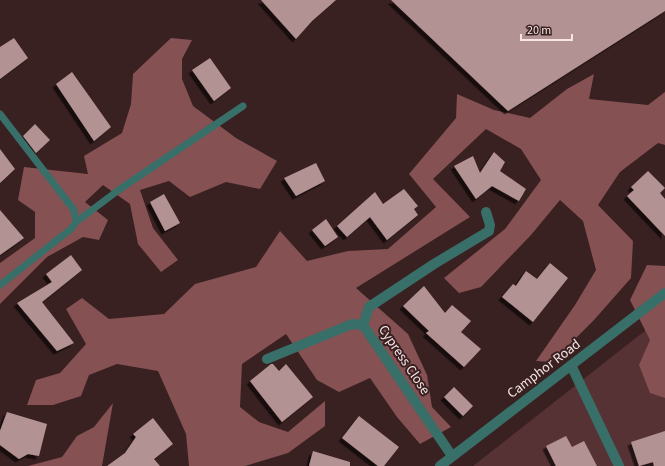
<svg xmlns="http://www.w3.org/2000/svg" width="665" height="466" font-family="'Source Sans 3',sans-serif">
<style>
.green{fill:#573234}
.forest{fill:#855153}
.building{fill:#b39293;filter:url(#shadow)}
.lines{fill:none;stroke-linecap:round;stroke-linejoin:round}
.service{stroke:#396f69;stroke-width:7}
.minor{stroke:#396f69;stroke-width:10}
.labels{text-anchor:middle;dominant-baseline:central;stroke-width:4;stroke-linejoin:round;paint-order:stroke}
.street-label{font-size:14px;fill:#f7e5e5;stroke:#392021}
</style>
<defs>
<filter id="shadow"><feDropShadow dx="-3.5" dy="3.5" stdDeviation="0" flood-color="#0009"/></filter>
</defs>
<rect width="100%" height="100%" fill="#392021"/>
<!-- green -->
<path class="green" d="M 665,315 L 665,466 L 473,466 Z"/>
<!-- forest -->
<path class="forest" d="M 171,38 L 192,40 L 182,59 L 182,79 L 193,106 L 236,138 L 277,161 L 260,189 L 226,182 L 190,197 L 169,181 L 140,190 L 153,228 L 178,260 L 161,272 L 138,244 L 130,204 L 103,185 L 85,202 L 108,220 L 99,240 L 83,237 L 47,257 L 0,304 L 0,263 L 35,238 L 35,212 L 18,200 L 24,167 L 88,174 L 84,156 L 122,133 L 131,104 L 133,74 Z
M 594,74 L 589,99 L 648,105 L 665,92 L 665,145 L 658,143 L 620,172 L 598,205 L 633,241 L 631,278 L 594,320 L 552,362 L 536,361 L 575,305 L 596,270 L 583,221 L 560,200 L 531,235 L 481,287 L 459,293 L 444,278 L 505,229 L 541,180 L 521,149 L 486,129 L 433,179 L 470,217 L 356,288 L 408,334 L 427,375 L 432,407 L 451,427 L 420,444 L 397,417 L 370,378 L 339,392 L 317,380 L 286,334 L 242,364 L 240,407 L 259,422 L 288,432 L 325,401 L 325,426 L 288,453 L 245,466 L 189,466 L 186,434 L 158,371 L 117,364 L 89,375 L 81,396 L 53,405 L 27,405 L 36,380 L 60,373 L 86,344 L 66,309 L 82,298 L 109,319 L 164,314 L 195,284 L 256,267 L 280,231 L 307,261 L 348,251 L 388,249 L 436,207 L 409,174 L 456,118 L 457,94 L 494,110 L 530,118 L 567,89 Z
M 647,265 L 665,266 L 665,398 L 650,393 L 639,365 L 650,340 L 630,300 Z
M 113,403 L 102,466 L 28,466 L 62,457 L 77,436 L 94,427 Z"/>
<!-- building -->
<path class="building" d="M 261,0 L 336,0 L 312,21 L 296,39 Z
M 391,0 L 665,0 L 665,11 L 508,111 Z
M 14,38 L 28,58 L 0,79 L 0,47 Z
M 210,58 L 231,88 L 214,101 L 192,70 Z
M 72,72 L 111,127 L 94,141 L 56,84 Z
M 35,124 L 50,140 L 36,153 L 23,136 Z
M 0,149 L 15,169 L 0,183 Z
M 494,152 L 505,162 L 500,171 L 526,189 L 519,201 L 492,186 L 476,199 L 454,166 L 473,156 L 480,173 Z
M 316,163 L 325,181 L 296,196 L 284,178 Z
M 648,171 L 665,188 L 660,193 L 665,199 L 665,236 L 627,196 L 634,190 L 631,187 Z
M 404,189 L 418,206 L 414,209 L 418,215 L 387,240 L 370,217 L 347,237 L 337,226 L 375,192 L 383,204 Z
M 164,194 L 180,223 L 165,231 L 150,202 Z
M 0,210 L 24,238 L 0,255 Z
M 326,219 L 338,237 L 325,246 L 312,230 Z
M 71,255 L 82,270 L 42,302 L 74,343 L 57,351 L 17,303 L 52,282 L 46,274 Z
M 550,263 L 568,278 L 533,322 L 502,297 L 513,284 L 516,286 L 526,271 L 537,279 Z
M 424,286 L 445,313 L 452,305 L 471,321 L 461,332 L 481,349 L 464,367 L 426,333 L 429,331 L 403,306 Z
M 271,364 L 273,364 L 279,371 L 286,364 L 313,397 L 282,422 L 250,381 Z
M 454,387 L 473,406 L 463,416 L 444,397 Z
M 7,412 L 47,424 L 39,456 L 28,454 L 19,459 L 0,445 L 0,431 Z
M 359,416 L 399,447 L 384,466 L 378,466 L 342,438 Z
M 153,418 L 173,444 L 154,459 L 160,466 L 107,466 L 125,453 L 136,437 L 133,434 Z
M 665,431 L 665,466 L 654,466 L 653,462 L 639,466 L 631,442 Z
M 566,436 L 572,447 L 584,441 L 597,466 L 556,466 L 546,446 Z
M 313,451 L 350,462 L 350,466 L 309,466 Z"/>
<g class="lines">
<!-- service -->
<path class="service" d="M 0,114 L 74,210 L 76,222 L 71,229 L 0,285
M 76,222 L 120,189 L 243,106"/>
<!-- minor -->
<path class="minor" d="M 363,325 L 369,307 L 434,264 L 489,231 L 490,225 L 486,212
M 267,359 L 352,324 L 363,325 L 452,456
M 571,365 L 619,466
M 440,466 L 665,293"/>
</g>
<g class="labels">
<!-- street labels -->
<g class="street-label">
<text transform="translate(404 360) rotate(56)">Cypress Close</text>
<text transform="translate(544 369) rotate(-37)">Camphor Road</text>
</g>
</g>
<!-- scale -->
<path d="M521 34v6h51v-6" fill="none" stroke="#f7e5e5" stroke-width="2"/>
<text x="527" y="34" font-size="12" fill="#f7e5e5" stroke="#392021" stroke-width="3" paint-order="stroke">20 m</text>
</svg>
